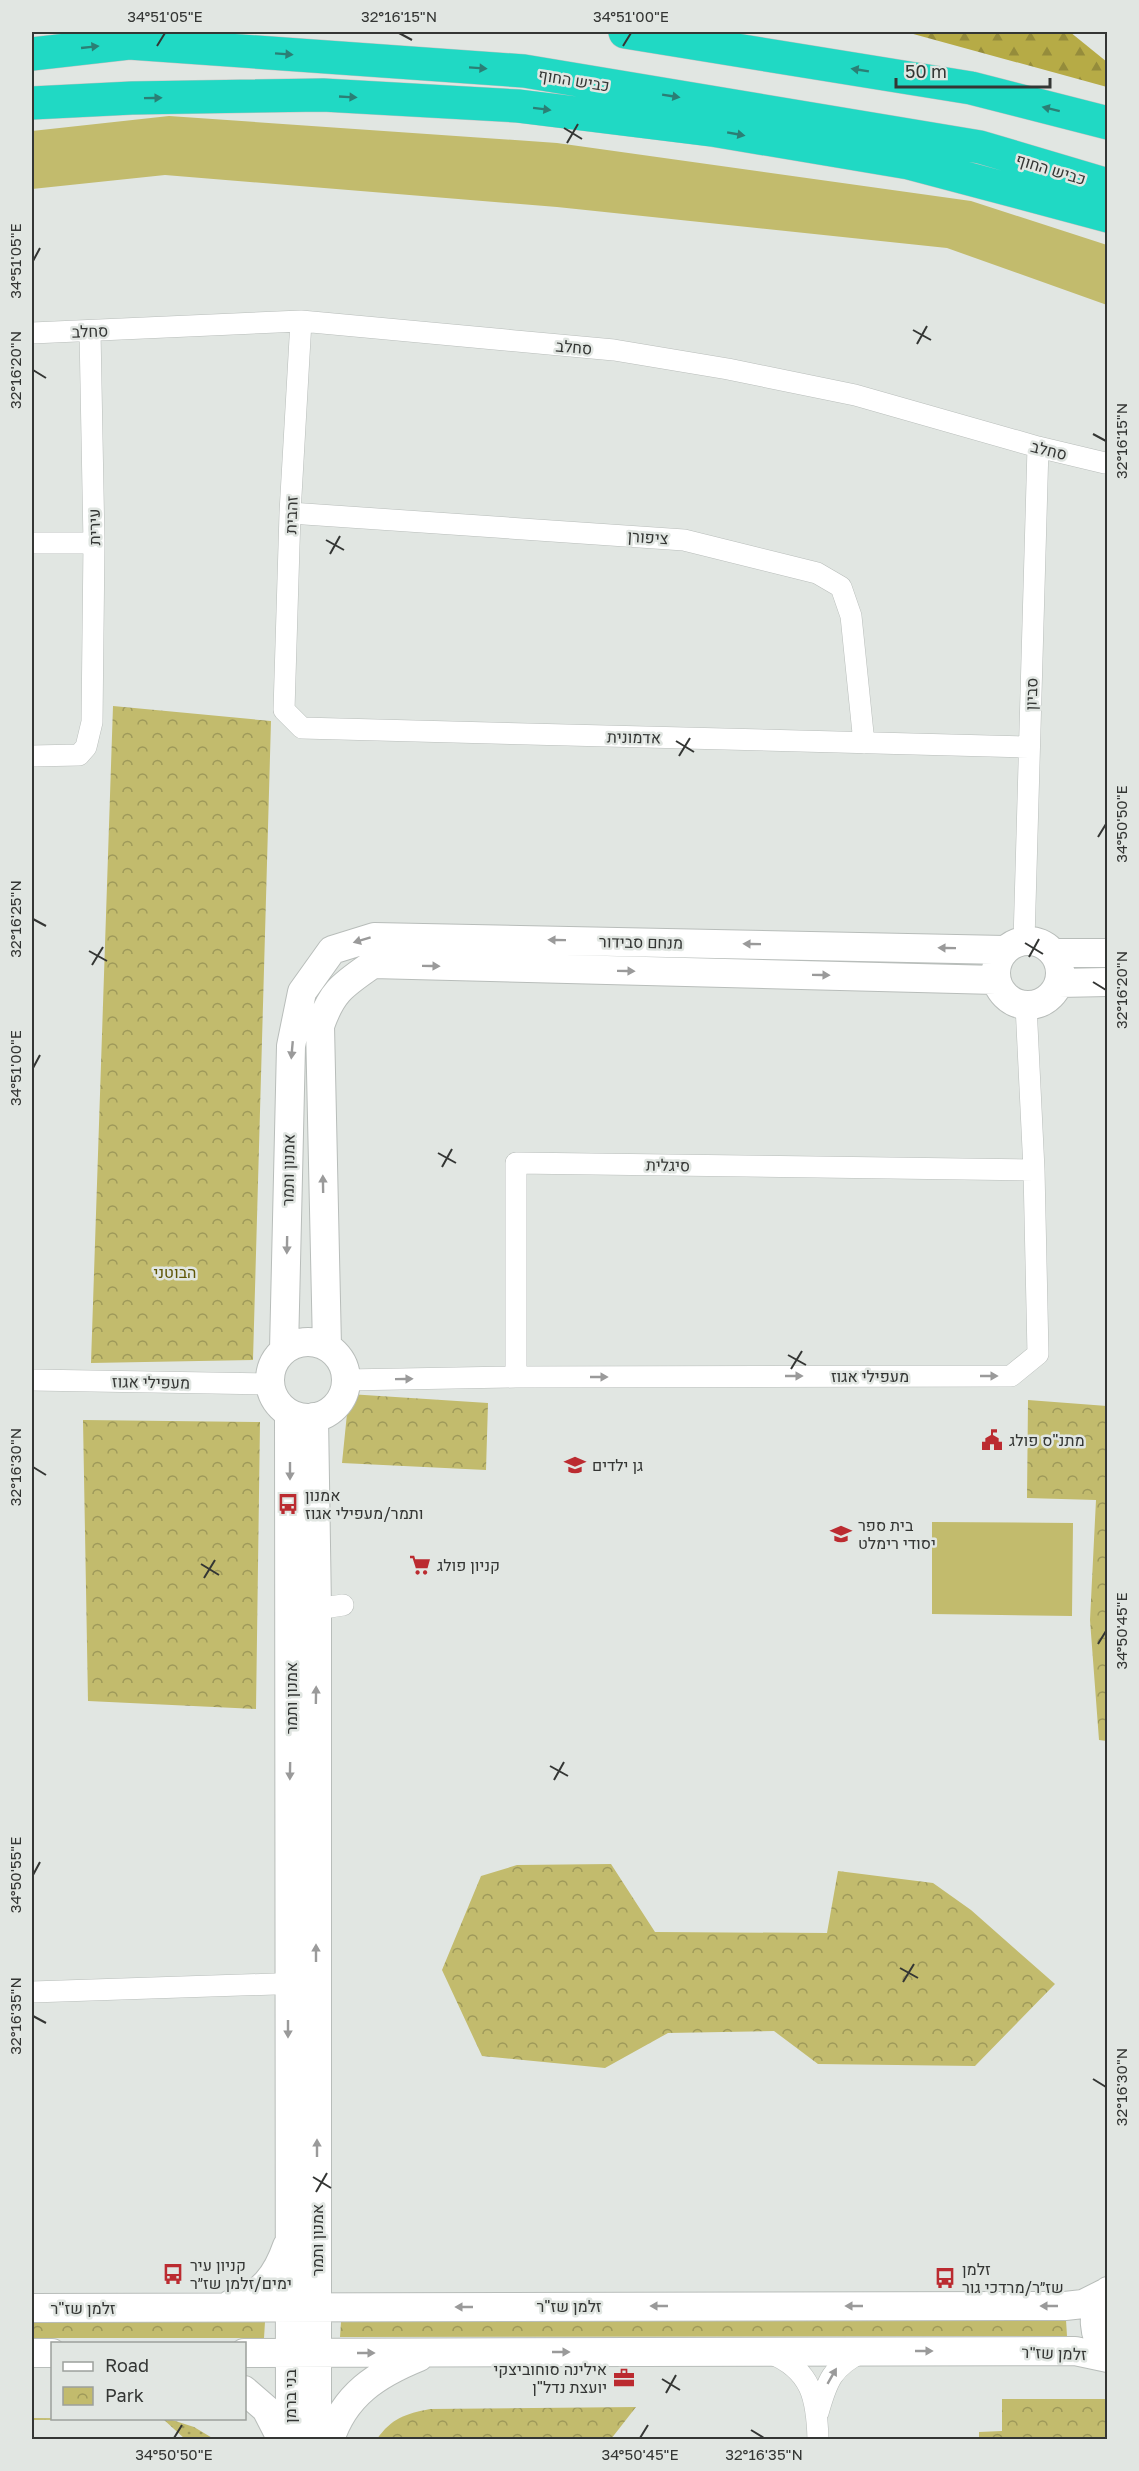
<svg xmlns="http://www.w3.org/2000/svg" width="1139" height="2471" font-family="'Golos Text',Heebo,sans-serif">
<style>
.grass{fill:#c2bb6d}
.forest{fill:url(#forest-firs)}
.park{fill:url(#park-crowns)}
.garden{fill:url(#garden-dots)}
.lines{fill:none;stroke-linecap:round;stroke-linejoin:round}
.street-casing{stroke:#b8bdba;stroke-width:22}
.secondary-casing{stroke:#b8bdba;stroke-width:30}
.highway-casing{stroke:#c2c3c2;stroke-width:34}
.street{stroke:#fff;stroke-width:21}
.secondary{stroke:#fff;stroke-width:28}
.highway{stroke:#20d9c4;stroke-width:33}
.oneway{fill:#2b7f75}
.oneway2{fill:#9a9a9a}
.ticks{fill:none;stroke:#343634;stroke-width:2}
.labels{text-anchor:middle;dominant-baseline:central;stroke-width:5;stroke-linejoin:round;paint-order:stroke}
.street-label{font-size:16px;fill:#343634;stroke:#e1e6e2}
.park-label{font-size:16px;fill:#5e5606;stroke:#e1e6e2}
.poi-label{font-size:16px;fill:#343634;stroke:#e1e6e2;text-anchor:start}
.neatline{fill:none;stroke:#343634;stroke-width:2}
.ticks-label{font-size:15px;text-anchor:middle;fill:#343634}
</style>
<defs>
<pattern id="forest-firs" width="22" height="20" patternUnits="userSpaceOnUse" patternTransform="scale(1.5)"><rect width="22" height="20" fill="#b6ab46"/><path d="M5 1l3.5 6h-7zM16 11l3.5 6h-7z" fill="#958c3b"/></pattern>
<pattern id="park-crowns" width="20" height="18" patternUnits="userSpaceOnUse" patternTransform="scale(1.5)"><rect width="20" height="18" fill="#c2bb6d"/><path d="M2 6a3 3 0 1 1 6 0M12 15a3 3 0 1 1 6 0" fill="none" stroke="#9e995a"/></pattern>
<pattern id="garden-dots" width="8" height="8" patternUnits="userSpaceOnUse" patternTransform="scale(1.5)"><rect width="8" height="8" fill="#c2bb6d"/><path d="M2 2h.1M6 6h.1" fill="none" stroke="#9e995a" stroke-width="1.8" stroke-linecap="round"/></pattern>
</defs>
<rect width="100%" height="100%" fill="#e1e6e2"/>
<!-- grass -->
<path class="grass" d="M 169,116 L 557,143 L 971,201 L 1107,245 L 1107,305 L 947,248 L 557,207 L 165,175 L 32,189 L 32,131 Z
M 932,1522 L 1073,1523 L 1072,1616 L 932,1614 Z"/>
<!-- forest -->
<path class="forest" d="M 906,32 L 1070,32 L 1107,62 L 1107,87 Z"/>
<!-- park -->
<path class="park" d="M 113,706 L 271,721 L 253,1360 L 91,1363 Z
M 349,1394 L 488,1403 L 486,1470 L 342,1463 Z
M 1028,1400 L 1107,1406 L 1107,1741 L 1099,1740 L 1090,1620 L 1096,1500 L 1027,1498 Z
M 83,1420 L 260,1422 L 256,1709 L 88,1701 Z
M 611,1864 L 655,1932 L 827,1933 L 838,1871 L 933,1883 L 971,1910 L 1055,1984 L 975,2066 L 818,2064 L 774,2031 L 668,2033 L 605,2068 L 482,2056 L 442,1970 L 481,1876 L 517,1865 Z
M 1066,2320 L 1067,2336 L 340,2337 L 341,2322 Z
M 32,2322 L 265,2322 L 264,2338 L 32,2338 Z
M 1002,2399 L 1107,2399 L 1107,2439 L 979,2439 L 979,2432 L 1002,2431 Z
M 636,2407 L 611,2439 L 377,2439 C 392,2418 405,2414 430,2409 Z"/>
<!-- garden -->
<path class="garden" d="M 32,2418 L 169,2419 L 194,2427 L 214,2439 L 185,2439 L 163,2419 L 32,2420 Z"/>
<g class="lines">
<defs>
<path id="street" d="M 301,321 L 290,513 L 284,710 L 302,728 L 1029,747
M 32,333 L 301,321 L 614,350 L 728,369 L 855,395 L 1038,447 L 1105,463
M 290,513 L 684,540 L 817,573 L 841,587 L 851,616 L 864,743
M 32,543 L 94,543
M 32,756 L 79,755 L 86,747 L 92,722 L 94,543 L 90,331
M 1024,941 L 1038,447
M 516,1377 L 516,1163 L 1034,1170
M 32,1380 L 270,1384
M 346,1380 L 516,1377 L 1011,1376 L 1038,1354 L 1034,1170 L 1026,1005
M 317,1609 L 343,1605
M 32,1992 L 304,1983
M 770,2353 C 812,2370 817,2399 818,2440
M 818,2413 C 827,2381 832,2367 862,2352"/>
<path id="secondary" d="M996 973a32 32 0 1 1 64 0a32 32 0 1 1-64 0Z
M 1053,953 L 1108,953
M 1059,983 L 1108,982
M270 1380a38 38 0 1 1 76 0a38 38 0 1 1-76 0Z
M 327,1347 L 320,1026 C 332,991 343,985 373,964 L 996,980
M 284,1350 L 291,1046 L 302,992 L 332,950 L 374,937 L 1005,950
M 289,1413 L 290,2440
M 314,1417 L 317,1609 L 317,2440
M 1108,2291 C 1088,2311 1093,2336 1108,2357
M 231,2304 C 262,2296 277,2275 287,2246
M 32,2308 L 1065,2306 L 1083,2304 L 1105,2293
M 32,2353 L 52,2353
M 244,2353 L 1075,2351 L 1108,2358
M 244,2390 L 266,2409 L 282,2440
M 330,2440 C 344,2395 377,2374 419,2357"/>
<path id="highway" d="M 625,32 L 971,88 L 1108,123
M 32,54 L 129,43 L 524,71 L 980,147 L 1108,185
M 32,103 L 132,98 L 323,95 L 518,106 L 712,130 L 909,163 L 1108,216"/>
</defs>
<!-- street casing -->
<use href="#street" class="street-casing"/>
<!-- secondary casing -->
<use href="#secondary" class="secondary-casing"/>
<!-- highway casing -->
<use href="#highway" class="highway-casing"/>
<!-- street -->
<use href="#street" class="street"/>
<!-- secondary -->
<use href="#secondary" class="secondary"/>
<!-- highway -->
<use href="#highway" class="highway"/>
</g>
<!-- one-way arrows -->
<defs><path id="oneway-solid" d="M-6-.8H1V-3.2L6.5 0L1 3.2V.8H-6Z" transform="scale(1.5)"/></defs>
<g class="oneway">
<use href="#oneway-solid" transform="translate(90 47) rotate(-6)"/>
<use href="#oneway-solid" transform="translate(284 54) rotate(4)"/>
<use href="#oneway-solid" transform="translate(478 68) rotate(4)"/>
<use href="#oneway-solid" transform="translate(860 70) rotate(-171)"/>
<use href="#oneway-solid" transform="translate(671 96) rotate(9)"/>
<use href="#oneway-solid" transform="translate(348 97) rotate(3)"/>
<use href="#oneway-solid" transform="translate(153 98) rotate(-1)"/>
<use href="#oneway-solid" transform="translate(542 109) rotate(7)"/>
<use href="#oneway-solid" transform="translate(1051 109) rotate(-166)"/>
<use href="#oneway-solid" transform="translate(736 134) rotate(10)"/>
</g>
<g class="oneway2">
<use href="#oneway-solid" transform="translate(362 940) rotate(163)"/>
<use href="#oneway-solid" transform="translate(557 940) rotate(-179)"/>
<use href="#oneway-solid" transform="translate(752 944) rotate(-179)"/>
<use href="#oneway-solid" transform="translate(947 948) rotate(-179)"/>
<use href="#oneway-solid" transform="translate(431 966) rotate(1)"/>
<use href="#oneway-solid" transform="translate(626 971) rotate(1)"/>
<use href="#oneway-solid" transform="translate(821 975) rotate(1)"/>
<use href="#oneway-solid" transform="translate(292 1050) rotate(95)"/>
<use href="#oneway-solid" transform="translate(323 1184) rotate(-91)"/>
<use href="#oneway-solid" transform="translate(287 1245) rotate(91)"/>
<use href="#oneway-solid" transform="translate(794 1376)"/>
<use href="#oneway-solid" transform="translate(989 1376)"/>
<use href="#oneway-solid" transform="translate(599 1377)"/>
<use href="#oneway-solid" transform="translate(404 1379) rotate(-1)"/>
<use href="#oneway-solid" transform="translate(290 1471) rotate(90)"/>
<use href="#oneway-solid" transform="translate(316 1695) rotate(-89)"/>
<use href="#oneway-solid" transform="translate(290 1771) rotate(91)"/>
<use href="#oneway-solid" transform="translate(316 1953) rotate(-90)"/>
<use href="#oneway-solid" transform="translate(288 2029) rotate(90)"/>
<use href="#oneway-solid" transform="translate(317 2148) rotate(-90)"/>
<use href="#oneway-solid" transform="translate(659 2306) rotate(180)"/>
<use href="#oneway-solid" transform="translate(854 2306) rotate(180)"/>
<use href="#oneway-solid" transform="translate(1049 2306) rotate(180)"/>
<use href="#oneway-solid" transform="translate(464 2307) rotate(180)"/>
<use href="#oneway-solid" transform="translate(924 2351)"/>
<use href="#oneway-solid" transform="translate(561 2352)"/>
<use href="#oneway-solid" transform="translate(366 2353)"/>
<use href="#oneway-solid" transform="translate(832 2376) rotate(-60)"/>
</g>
<!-- ticks -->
<path class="ticks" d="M 399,33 L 412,40M 157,46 L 165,33M 623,46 L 631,33M 564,128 L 582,139M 567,143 L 578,124M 33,261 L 40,248M 913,330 L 931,340M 917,344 L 927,326M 33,370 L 46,378M 1093,434 L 1106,441M 326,540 L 344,550M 330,554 L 340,536M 676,741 L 694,752M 679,756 L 690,738M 1098,837 L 1106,824M 33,919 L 46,926M 1025,943 L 1043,954M 89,951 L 107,961M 1029,957 L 1039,939M 92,965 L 103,947M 1093,982 L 1106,990M 33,1068 L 40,1055M 438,1153 L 456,1163M 442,1167 L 452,1149M 788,1355 L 806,1365M 791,1369 L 802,1351M 33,1467 L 46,1475M 201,1564 L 219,1575M 204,1578 L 215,1560M 1098,1644 L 1106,1631M 550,1766 L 568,1776M 554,1780 L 564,1762M 33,1875 L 40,1862M 900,1968 L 918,1978M 903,1982 L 914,1964M 33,2016 L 46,2023M 1093,2079 L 1106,2087M 313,2177 L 331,2188M 316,2192 L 327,2173M 662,2379 L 680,2390M 666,2393 L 676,2375M 751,2430 L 764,2438M 174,2438 L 182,2425M 640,2438 L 648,2425"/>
<!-- icons -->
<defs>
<symbol id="civic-bare" viewBox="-9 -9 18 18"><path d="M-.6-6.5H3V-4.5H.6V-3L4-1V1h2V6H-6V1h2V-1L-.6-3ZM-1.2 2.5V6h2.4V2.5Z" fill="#bb2b30" stroke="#e1e6e2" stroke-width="2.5" paint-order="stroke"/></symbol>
<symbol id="school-bare" viewBox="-9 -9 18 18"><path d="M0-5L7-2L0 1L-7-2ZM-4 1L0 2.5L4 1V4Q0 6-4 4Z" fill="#bb2b30" stroke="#e1e6e2" stroke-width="2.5" paint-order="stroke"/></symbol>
<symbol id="bus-bare" viewBox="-9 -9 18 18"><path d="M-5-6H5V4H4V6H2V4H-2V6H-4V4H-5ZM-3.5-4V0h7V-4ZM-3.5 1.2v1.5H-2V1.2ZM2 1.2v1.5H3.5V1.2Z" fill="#bb2b30" stroke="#e1e6e2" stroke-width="2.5" paint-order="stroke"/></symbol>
<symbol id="supermarket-bare" viewBox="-9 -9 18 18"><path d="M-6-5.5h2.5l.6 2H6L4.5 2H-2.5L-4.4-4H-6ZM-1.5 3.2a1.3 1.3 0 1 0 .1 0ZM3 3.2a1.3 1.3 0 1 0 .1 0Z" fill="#bb2b30" stroke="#e1e6e2" stroke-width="2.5" paint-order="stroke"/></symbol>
<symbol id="office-bare" viewBox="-9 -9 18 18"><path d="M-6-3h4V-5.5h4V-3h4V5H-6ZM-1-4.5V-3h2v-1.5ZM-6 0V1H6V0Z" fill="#bb2b30" stroke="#e1e6e2" stroke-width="2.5" paint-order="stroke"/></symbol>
</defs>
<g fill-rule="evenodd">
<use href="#civic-bare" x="977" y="1425" width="30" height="30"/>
<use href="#school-bare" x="560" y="1450" width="30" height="30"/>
<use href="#bus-bare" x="273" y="1489" width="30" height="30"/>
<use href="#school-bare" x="826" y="1519" width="30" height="30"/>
<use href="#supermarket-bare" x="405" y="1550" width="30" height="30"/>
<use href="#bus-bare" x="158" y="2259" width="30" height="30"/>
<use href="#bus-bare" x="930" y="2263" width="30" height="30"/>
<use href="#office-bare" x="609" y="2363" width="30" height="30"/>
</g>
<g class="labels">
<!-- street labels -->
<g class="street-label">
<text transform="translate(574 80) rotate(9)">כביש החוף</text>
<text transform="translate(1051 169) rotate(17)">כביש החוף</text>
<text transform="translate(90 331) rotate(-2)">סחלב</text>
<text transform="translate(574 347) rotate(5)">סחלב</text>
<text transform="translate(1049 450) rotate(14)">סחלב</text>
<text transform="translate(291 515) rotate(-88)">זהבית</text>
<text transform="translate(94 527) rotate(-91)">עירית</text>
<text transform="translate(648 537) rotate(4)">ציפורן</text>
<text transform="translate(1031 694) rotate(-88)">סביון</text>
<text transform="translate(634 737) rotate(1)">אדמונית</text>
<text transform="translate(641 942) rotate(1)">מנחם סבידור</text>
<text transform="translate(668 1165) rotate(1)">סיגלית</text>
<text transform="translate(288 1170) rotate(-89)">אמנון ותמר</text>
<text x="870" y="1376">מעפילי אגוז</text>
<text transform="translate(151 1382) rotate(1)">מעפילי אגוז</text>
<text transform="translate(291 1698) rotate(-90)">אמנון ותמר</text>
<text transform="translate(317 2240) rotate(-90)">אמנון ותמר</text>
<text x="569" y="2306">זלמן שז"ר</text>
<text x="83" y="2308">זלמן שז"ר</text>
<text transform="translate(1054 2353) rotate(2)">זלמן שז"ר</text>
<text transform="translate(290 2396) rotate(-90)">בני ברמן</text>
</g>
<!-- park labels -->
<g class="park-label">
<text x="175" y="1272">הבוטני</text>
</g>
<!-- poi labels -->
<g class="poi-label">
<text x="1009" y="1440">מתנ"ס פולג</text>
<text x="592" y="1465">גן ילדים</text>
<text x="305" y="1495">אמנון<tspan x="305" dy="18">ותמר/מעפילי אגוז</tspan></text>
<text x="858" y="1525">בית ספר<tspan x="858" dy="18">יסודי רימלט</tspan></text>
<text x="437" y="1565">קניון פולג</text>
<text x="190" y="2265">קניון עיר<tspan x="190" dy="18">ימים/זלמן שז״ר</tspan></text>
<text x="962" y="2269">זלמן<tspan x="962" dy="18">שז״ר/מרדכי גור</tspan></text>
<text x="607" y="2369" text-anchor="end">אילינה סוחוביצקי<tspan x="607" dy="18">יועצת נדל"ן</tspan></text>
</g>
</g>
<!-- border -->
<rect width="1139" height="2471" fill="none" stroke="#e1e6e2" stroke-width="66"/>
<!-- legend -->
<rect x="51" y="2342" width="195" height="78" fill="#e1e6e2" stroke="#9ca09c" stroke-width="1.5"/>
<rect x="63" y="2362" width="30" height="9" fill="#ffffff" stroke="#9ca09c" stroke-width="1.5"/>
<text x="105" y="2372" font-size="18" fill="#343634">Road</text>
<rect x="63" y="2387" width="30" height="18" fill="url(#park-crowns)" stroke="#9ca09c" stroke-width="1.5"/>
<text x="105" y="2402" font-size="18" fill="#343634">Park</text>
<!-- scale -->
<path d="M896 78v9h154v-9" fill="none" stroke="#343634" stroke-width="3"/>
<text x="905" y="78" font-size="18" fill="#343634" stroke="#e1e6e2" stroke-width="4.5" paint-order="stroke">50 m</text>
<rect x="33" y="33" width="1073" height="2405" class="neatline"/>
<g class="ticks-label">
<text x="165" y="22">34°51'05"E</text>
<text x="399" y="22">32°16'15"N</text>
<text x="631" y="22">34°51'00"E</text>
<text transform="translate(16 261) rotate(-90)" y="5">34°51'05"E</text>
<text transform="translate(16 370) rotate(-90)" y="5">32°16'20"N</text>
<text transform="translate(1122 441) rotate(-90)" y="5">32°16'15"N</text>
<text transform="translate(1122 824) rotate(-90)" y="5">34°50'50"E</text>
<text transform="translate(16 919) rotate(-90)" y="5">32°16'25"N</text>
<text transform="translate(1122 990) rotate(-90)" y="5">32°16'20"N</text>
<text transform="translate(16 1068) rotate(-90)" y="5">34°51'00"E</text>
<text transform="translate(16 1467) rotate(-90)" y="5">32°16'30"N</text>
<text transform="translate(1122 1631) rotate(-90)" y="5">34°50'45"E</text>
<text transform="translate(16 1875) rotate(-90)" y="5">34°50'55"E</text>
<text transform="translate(16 2016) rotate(-90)" y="5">32°16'35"N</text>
<text transform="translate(1122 2087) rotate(-90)" y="5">32°16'30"N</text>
<text x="174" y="2460">34°50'50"E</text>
<text x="640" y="2460">34°50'45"E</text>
<text x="764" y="2460">32°16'35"N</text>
</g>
</svg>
